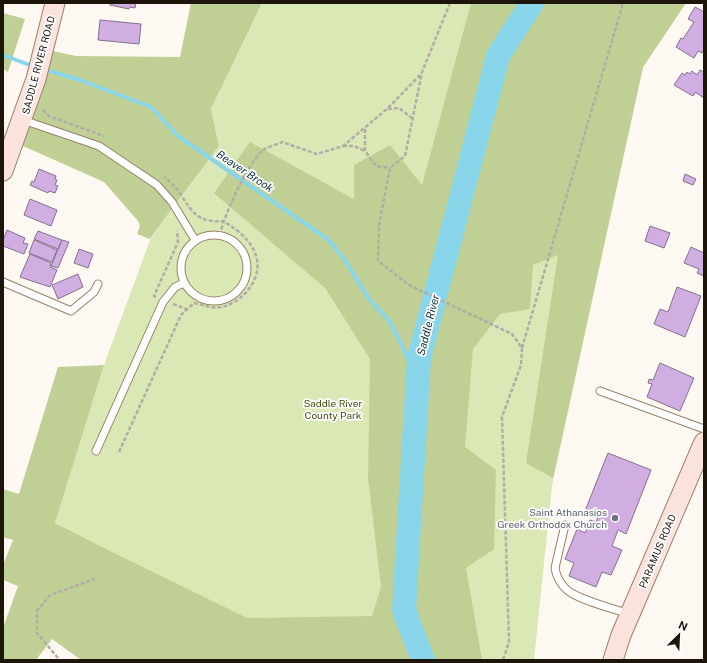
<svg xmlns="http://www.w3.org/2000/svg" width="707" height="663" font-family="'Public Sans',sans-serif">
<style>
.green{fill:#dae8b6}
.forest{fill:#c0d095}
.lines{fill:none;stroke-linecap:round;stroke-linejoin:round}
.stream{stroke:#89d5ea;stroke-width:4}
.river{stroke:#89d5ea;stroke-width:24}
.building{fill:#d0aee1;stroke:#83718d}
.service-casing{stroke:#988165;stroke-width:9}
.secondary-casing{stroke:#988165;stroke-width:21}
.path{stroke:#b2aca4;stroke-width:2.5;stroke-dasharray:4 2;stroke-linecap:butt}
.service{stroke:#fff;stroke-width:7}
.secondary{stroke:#fce2dc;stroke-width:19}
.worship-dot{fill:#6b7280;stroke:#fff;stroke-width:1.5}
.labels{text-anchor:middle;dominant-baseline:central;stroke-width:3.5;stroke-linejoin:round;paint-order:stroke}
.street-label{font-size:10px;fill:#1d150a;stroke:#fff}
.park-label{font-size:10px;fill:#42500e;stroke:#fff}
.worship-label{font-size:10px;fill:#5b616d;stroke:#fff;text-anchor:end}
.water-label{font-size:11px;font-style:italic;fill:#0a2f39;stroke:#fff}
</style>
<rect width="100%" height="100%" fill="#fdf8f2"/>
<!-- green -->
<path class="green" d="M 262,3 L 686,3 L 643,67 L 552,486 L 534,660 L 389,660 L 180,621 L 55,522 L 104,365 L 150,240 L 219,146 L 211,109 Z"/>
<!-- forest -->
<path class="forest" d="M 191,3 L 262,3 L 211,109 L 219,146 L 150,239 L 137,234 L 140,226 L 138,221 L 104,182 L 14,142 L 44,49 L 76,56 L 180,57 Z
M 471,3 L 686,3 L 643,67 L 553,478 L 526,463 L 558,255 L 533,265 L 530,309 L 500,314 L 473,349 L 465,447 L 496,470 L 494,549 L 466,568 L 482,660 L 81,660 L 52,639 L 36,660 L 3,660 L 3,628 L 18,586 L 3,580 L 3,565 L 13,540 L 3,537 L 3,489 L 19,494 L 58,367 L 104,365 L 55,523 L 106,549 L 247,618 L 372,616 L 381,587 L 368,478 L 370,359 L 325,288 L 214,193 L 250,142 L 354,199 L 354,165 L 390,145 L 422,185 Z
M 3,13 L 25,19 L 8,72 L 3,69 Z"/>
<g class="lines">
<!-- stream -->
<path class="stream" d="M 3,55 L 35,67
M 43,69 L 80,80 L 151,107 L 178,136 L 326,238 C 343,254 354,275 367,296 C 373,306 385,313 391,324 C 400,341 408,360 418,377"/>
<!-- river -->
<path class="river" d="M 423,660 L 404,610 L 419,358 L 498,56 L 532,3"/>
</g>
<!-- building -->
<path class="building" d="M 110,3 L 136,3 L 135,8 L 130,7 L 129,9 L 110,5 Z
M 695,7 L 704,12 L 704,49 L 702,53 L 698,51 L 694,58 L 676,47 L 681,38 L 683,39 L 694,22 L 688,19 Z
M 100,20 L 141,24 L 139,44 L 98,40 Z
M 700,70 L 704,72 L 704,98 L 695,92 L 693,96 L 674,85 L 682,73 L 685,75 L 687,72 L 690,74 L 692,71 L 697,75 Z
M 39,169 L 56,176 L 55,179 L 57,180 L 55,185 L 58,186 L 55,193 L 49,191 L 48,193 L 30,185 L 32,181 L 34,182 Z
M 685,174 L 696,179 L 693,185 L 683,181 Z
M 30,199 L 57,210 L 51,226 L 24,215 Z
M 650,226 L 670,233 L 664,248 L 645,241 Z
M 7,230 L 25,238 L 23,243 L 28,244 L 24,254 L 3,246 L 3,240 Z
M 38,231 L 62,240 L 58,249 L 34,239 Z
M 34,240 L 57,250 L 52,262 L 29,253 Z
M 62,240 L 69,242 L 58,268 L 51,266 Z
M 691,247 L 704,253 L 704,276 L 697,273 L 699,269 L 684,263 Z
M 79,249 L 93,254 L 88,268 L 74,263 Z
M 30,254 L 51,263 L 50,267 L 57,270 L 50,287 L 20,277 Z
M 78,274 L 83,287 L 58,299 L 52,285 Z
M 677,287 L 701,296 L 685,337 L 654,324 L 660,309 L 668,312 Z
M 660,363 L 694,378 L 680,411 L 647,397 L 652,384 L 648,383 L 649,379 L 653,380 Z
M 608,453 L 651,470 L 626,534 L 618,530 L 612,546 L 622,550 L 611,575 L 602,572 L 596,587 L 569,576 L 574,563 L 565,559 L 577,529 L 585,533 L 590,520 L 596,522 L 598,517 L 585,511 Z"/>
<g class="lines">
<defs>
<path id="service" d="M 23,120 L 99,146 L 157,185 L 172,202 L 195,240
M181 268a33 33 0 1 1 66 0a33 33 0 1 1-66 0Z
M 3,282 L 71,311 L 94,292 L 98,284
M 600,391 L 704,429
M 96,451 L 163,302 L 175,287 L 184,283
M 565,525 L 555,568 C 556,576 561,585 567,590 C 579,600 614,609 630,614"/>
<path id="secondary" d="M 3,171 L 36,79 L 55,3
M 613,660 L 621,635 L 704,442"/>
</defs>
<!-- service casing -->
<use href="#service" class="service-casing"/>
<!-- secondary casing -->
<use href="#secondary" class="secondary-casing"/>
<!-- path -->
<path class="path" d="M 450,3 L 422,72 L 405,156 L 390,168 L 379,225 L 378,261 L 409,285 L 512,334 L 522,348 L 521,365 L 502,417 L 509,642 L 503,660
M 388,109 L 399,108 L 412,118
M 43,110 L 49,116 L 104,136
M 365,129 L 365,151 L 376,166 L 390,168
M 343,146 L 354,146 L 365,151
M 220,235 C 224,215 247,165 262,151 C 266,147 276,145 282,142 L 317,154 L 343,146 L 387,109 L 421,74
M 156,297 L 154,296 L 178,242 L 177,231
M 173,304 L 186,309
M 522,348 L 623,3
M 119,452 L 181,315 L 194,303 C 204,305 212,309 222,307 C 244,302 265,276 255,253 C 249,238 236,229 223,221 C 185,224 190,195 164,177
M 58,658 L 37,633 L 37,611 L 50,595 L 95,579"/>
<!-- service -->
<use href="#service" class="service"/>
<!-- secondary -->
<use href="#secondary" class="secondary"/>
</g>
<!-- markers -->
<circle class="worship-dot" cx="615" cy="518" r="4"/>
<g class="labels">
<!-- street labels -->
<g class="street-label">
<text transform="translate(38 65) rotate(-75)">SADDLE RIVER ROAD</text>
<text transform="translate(657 551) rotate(-67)">PARAMUS ROAD</text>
</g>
<!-- park labels -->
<g class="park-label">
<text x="333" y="403">Saddle River<tspan x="333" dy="12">County Park</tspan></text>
</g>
<!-- worship labels -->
<g class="worship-label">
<text x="607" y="512">Saint Athanasios<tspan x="607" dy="12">Greek Orthodox Church</tspan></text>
</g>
<!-- water labels -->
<g class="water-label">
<text transform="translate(245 171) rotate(34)">Beaver Brook</text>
<text transform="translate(428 325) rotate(-76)">Saddle River</text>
</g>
</g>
<!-- border -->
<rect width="707" height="663" fill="none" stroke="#1d150a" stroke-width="8"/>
<!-- north arrow -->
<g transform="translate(679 635) rotate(24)" stroke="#ffffff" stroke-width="3" paint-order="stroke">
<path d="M0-3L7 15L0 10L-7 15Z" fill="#1d150a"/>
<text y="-6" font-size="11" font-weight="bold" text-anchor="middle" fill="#1d150a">N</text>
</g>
</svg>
